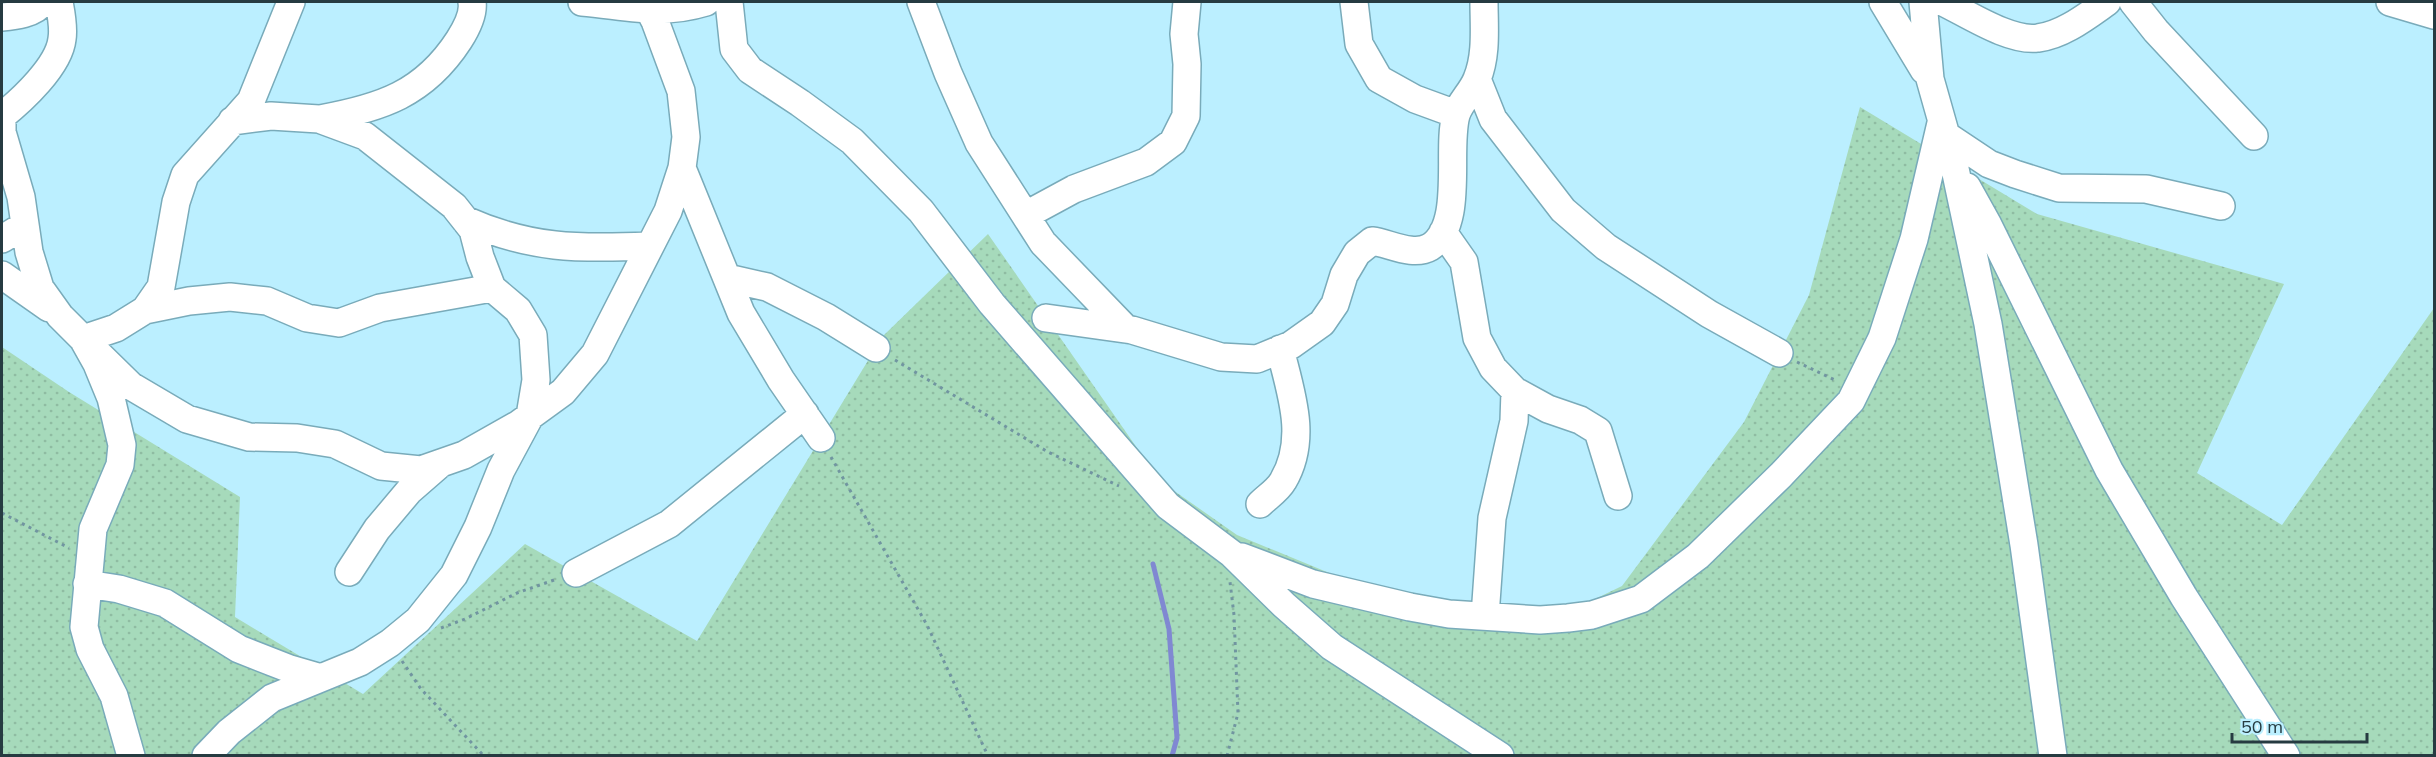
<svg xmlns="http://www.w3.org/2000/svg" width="2436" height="757" font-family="Mulish,sans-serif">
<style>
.grass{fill:url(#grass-dots)}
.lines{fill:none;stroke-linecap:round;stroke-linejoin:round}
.stream{stroke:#8088d2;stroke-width:5}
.minor-casing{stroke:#79abba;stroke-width:30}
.path{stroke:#7195a0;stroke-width:3;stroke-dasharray:3 4.5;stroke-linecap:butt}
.minor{stroke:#fff;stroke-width:27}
</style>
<defs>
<pattern id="grass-dots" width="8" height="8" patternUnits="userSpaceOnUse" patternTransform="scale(1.5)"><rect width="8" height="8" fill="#a6dabb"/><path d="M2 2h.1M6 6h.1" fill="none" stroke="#8fbca2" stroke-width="1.8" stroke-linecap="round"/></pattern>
</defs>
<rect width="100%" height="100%" fill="#bbefff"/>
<!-- grass -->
<path class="grass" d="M 1860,107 L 2037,214 L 2284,284 L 2197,473 L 2282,525 L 2434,308 L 2434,755 L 2,755 L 2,347 L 69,392 L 240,497 L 235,617 L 363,694 L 525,544 L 697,641 L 883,336 L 988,234 L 1160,481 L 1237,535 L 1397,601 L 1566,613 L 1622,586 L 1744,422 L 1809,295 Z"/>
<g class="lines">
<!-- stream -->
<path class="stream" d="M 1153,564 L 1169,629 L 1177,738 L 1172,756"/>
<defs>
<path id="minor" d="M 291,2 L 251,101 L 185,175 L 176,202 L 161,287 L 145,310 L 116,328 L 83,339 L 131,386 L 187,419 L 249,437 L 297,438 L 335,444 L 381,466 L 421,470 L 464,455 L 519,424 L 563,392 L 595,354 L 668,211 L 682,168 L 686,137 L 681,91 L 655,21 L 645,2
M 582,2 C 628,6 660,16 706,2
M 729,2 L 734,49 L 750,70 L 800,103 L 852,141 L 921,211 L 992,304 L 1168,506 L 1232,554 L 1284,605 L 1332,647 L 1500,756
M 921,2 L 948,73 L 979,143 L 1043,243 L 1126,329
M 1354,2 L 1359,44 L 1379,79 L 1415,99 L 1456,114
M 1883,2 L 1924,70
M 1923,2 L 1930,79 L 1954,164 L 1988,324 L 2024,545 L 2053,756
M 1943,2 C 1968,14 2010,42 2038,38 C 2063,35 2087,16 2107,2
M 2133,2 L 2156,31 L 2254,136
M 2390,2 L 2434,15
M 2,17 C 15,16 34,14 43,2
M 1477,79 L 1493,119 L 1563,210 L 1606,247 L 1709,314 L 1779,353
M 2,116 C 22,100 59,66 62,39 C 64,27 61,13 59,2
M 2,119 L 2,132 L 21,197 L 29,252 L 40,288 L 60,316 L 83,339 L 97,364 L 111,398 L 122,445 L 120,465 L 93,529 L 84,627 L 90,649 L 114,696 L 131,756
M 320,119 C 381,108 424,94 459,40 C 466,29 474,14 472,2
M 1944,134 L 1989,164 L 2015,174 L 2059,188 L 2146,189 L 2221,206
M 682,168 L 741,313 L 781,380 L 821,438
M 1967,187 L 1987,223 L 2109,470 L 2184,597 L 2286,756
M 1026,215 L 1074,189 L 1146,162 L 1173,142 L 1186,116 L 1187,64 L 1184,34 L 1187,2
M 465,220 C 530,249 578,249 648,246
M 1443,232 L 1464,262 L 1477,338 L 1493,368 L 1515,391 L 1514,421 L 1492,518 L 1485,616
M 2,239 L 25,225
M 2,275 L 49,308
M 727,278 L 767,287 L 826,317 L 876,348
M 145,310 L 189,301 L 230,297 L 267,301 L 307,318 L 339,323 L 380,308 L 492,288
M 1046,318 L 1132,330 L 1221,357 L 1257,359 L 1291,345 L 1322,323 L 1335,304 L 1344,275 L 1357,253 L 1372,241 C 1389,243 1413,257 1430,247 C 1465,225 1446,150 1456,115 C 1460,102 1472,92 1477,79 C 1487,55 1484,27 1484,2
M 1515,391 L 1548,409 L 1580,420 L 1598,431 L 1618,496
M 1260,504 C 1267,497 1278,490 1283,481 C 1308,439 1291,393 1280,349
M 1242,557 L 1313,584 L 1410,607 L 1449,614 L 1540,620 L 1568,618 L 1592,615 L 1641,599 L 1698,556 L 1781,475 L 1851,401 L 1882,338 L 1914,239 L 1941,123
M 349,572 L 377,529 L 409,491 L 440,464
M 576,573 L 669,524 L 805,414
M 87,584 L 119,589 L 165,603 L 239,649 L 290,669 L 321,678
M 206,756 L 229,732 L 272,698 L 360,662 L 390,643 L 418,620 L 454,575 L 478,527 L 501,470 L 530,416 L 536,380 L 533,335 L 518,310 L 492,288 L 480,257 L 473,230 L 454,206 L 365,136 L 319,119 L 271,116 L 232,121"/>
</defs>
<!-- minor casing -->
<use href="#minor" class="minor-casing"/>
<!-- path -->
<path class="path" d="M 895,360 L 1048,452 L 1119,486
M 1797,362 L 1837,381
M 831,457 L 927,625 L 988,756
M 2,513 L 69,548
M 441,628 L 465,619 L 517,593 L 557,579
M 402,661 L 421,689 L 484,756
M 1227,756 L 1238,713 L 1234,615 L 1230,582"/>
<!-- minor -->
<use href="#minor" class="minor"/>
</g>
<!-- border -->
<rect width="2436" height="757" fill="none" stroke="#263b41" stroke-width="6"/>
<!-- scale -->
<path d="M2232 733v9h135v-9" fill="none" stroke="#263b41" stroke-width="3"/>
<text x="2241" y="733" font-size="18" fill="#263b41" stroke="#bbefff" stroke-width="4.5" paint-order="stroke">50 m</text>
</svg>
